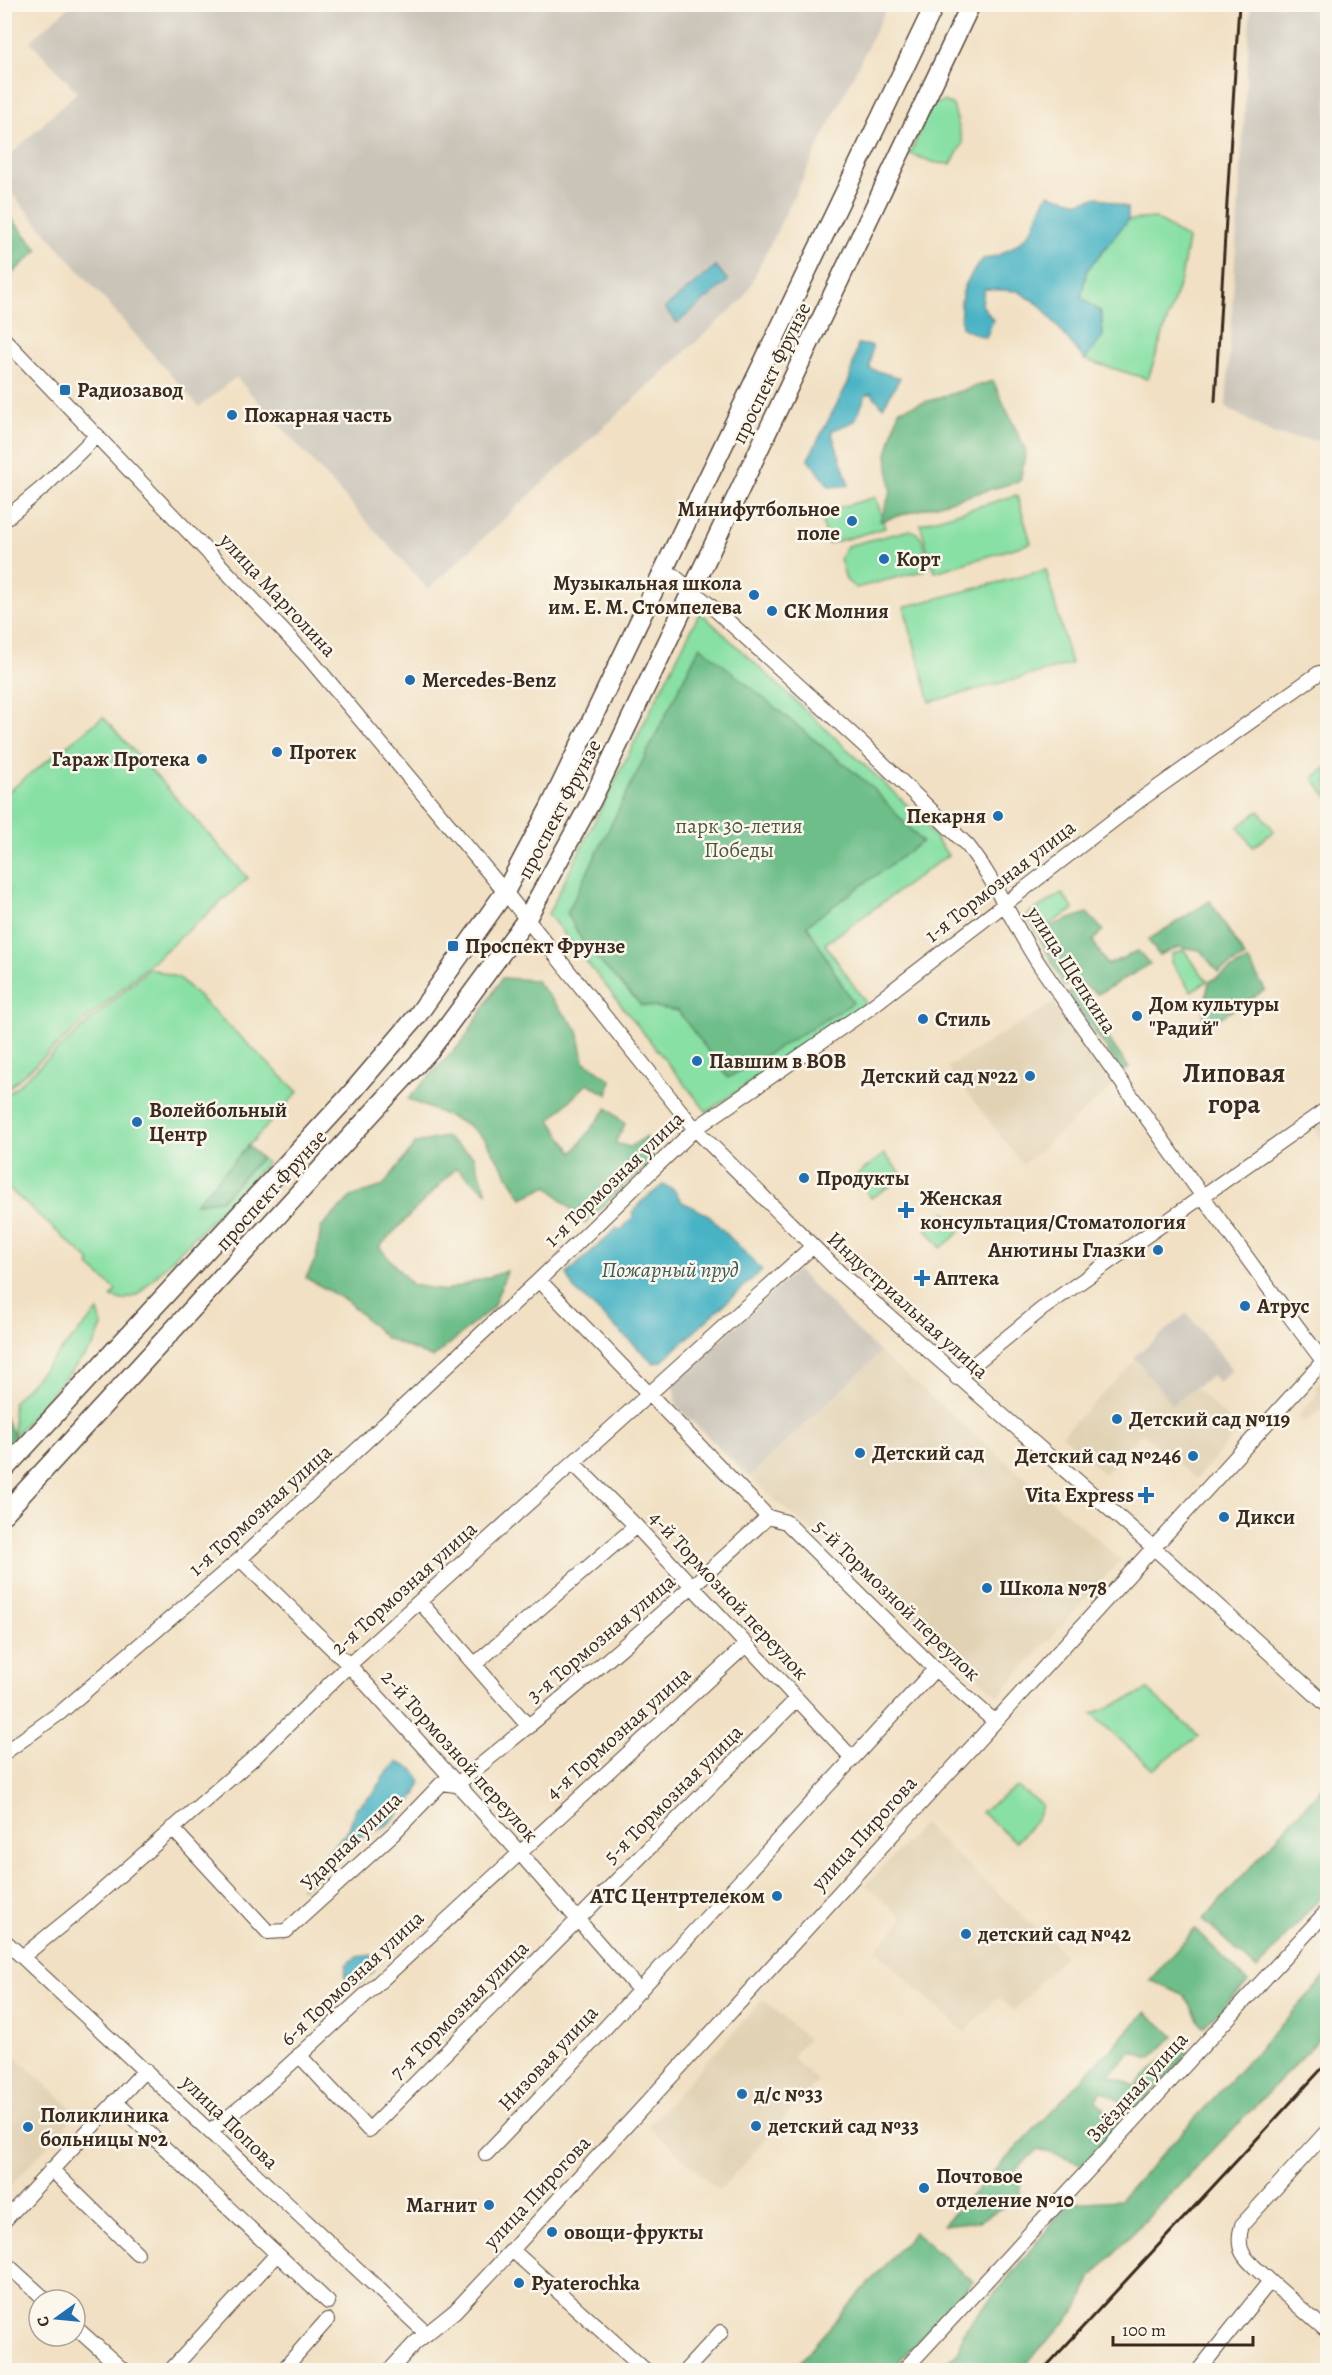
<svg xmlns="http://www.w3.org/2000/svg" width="1332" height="2375" font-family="Alegreya,serif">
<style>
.built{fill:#e1d2b4}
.industrial{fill:#c9c3b8}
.green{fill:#88e0a5;stroke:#628562;stroke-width:1.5}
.forest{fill:#6ebe8a;stroke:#547454;stroke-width:1.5}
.water{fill:#47b3c4;stroke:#416e71;stroke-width:1.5}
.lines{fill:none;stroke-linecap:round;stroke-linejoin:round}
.minor-casing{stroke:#564537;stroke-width:16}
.major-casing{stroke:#564537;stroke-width:21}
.minor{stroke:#fff;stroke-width:14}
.major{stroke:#fff;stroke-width:18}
.rail{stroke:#3b2a1e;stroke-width:3}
.poi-dot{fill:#1f6fb2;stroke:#fbf7ec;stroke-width:2}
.labels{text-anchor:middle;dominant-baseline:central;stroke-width:5;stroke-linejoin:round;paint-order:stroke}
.street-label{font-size:21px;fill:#3b2a1e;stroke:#fbf7ec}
.poi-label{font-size:21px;font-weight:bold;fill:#3b2a1e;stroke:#fbf7ec;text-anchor:start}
.park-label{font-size:21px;fill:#4e5840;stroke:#fbf7ec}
.water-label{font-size:22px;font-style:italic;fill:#3f5a58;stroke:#fbf7ec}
.district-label{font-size:27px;font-weight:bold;fill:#3b2a1e;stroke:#fbf7ec}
</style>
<rect width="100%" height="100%" fill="#fbf7ec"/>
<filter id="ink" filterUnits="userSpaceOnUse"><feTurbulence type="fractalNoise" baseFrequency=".0167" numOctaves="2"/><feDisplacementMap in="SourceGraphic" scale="12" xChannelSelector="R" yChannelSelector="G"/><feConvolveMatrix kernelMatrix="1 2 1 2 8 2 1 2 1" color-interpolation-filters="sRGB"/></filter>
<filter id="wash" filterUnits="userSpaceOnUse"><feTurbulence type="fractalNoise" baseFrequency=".008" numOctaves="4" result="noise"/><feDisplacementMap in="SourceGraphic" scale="24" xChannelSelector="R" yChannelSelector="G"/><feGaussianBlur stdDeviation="1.35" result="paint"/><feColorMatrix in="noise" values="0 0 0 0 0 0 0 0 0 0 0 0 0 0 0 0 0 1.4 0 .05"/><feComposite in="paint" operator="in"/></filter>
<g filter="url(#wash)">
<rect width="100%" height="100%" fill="#f1e0c3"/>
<!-- built -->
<path class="built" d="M 1054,1003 L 1113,1086 L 1023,1165 L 947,1067 Z
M 1327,1110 L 1327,1147 L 1311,1122 Z
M 880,1353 L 1121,1560 L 998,1696 L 749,1477 Z
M 1136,1360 L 1172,1404 L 1196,1388 L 1239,1430 L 1196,1479 L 1142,1433 L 1104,1474 L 1062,1435 Z
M 1327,1375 L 1327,1404 L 1305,1423 L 1298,1416 L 1318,1393 L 1315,1386 Z
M 923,1824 L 1065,1955 L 1014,2011 L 998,1997 L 965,2033 L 875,1950 L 903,1919 L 866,1885 Z
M 763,1999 L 807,2039 L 792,2057 L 818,2081 L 719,2191 L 648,2126 Z
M 5,2047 L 77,2113 L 5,2192 Z"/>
<!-- industrial -->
<path class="industrial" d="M 71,5 L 888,5 L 744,298 L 428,589 L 236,377 L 199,407 L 5,186 L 4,161 L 77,92 L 30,41 Z
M 1251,5 L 1327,5 L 1327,442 L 1274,435 L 1226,407 Z
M 797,1270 L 880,1353 L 749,1477 L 676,1406 L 674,1383 Z
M 1187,1313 L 1232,1370 L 1219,1382 L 1212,1375 L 1172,1405 L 1134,1357 Z"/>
<!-- green -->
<path class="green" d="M 943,101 L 953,105 L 963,143 L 951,164 L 936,163 L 910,154 L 931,106 Z
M 1155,218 L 1188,239 L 1181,279 L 1148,379 L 1085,360 L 1103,336 L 1101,312 L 1081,297 L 1087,270 L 1128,220 Z
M 1017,495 L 1031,543 L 935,572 L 920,524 Z
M 876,497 L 885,528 L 828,544 L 820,513 Z
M 910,530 C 924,533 928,554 927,567 L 922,571 L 856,588 L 846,580 L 840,558 L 847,546 Z
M 1046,570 L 1071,664 L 930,702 L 904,607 Z
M 700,612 L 918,815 L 948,855 L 825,944 L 866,1003 L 707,1112 L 548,914 Z
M 103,717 L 248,878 L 5,1091 L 5,794 Z
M 1327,767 L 1327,797 L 1313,778 Z
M 1259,811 L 1274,831 L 1253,847 L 1238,827 Z
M 1062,893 L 1074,910 L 1036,931 L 1026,915 Z
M 1184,950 L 1207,981 L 1191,991 L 1171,962 L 1172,954 Z
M 149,968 L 179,978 L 298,1092 L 196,1203 L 221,1200 L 261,1158 L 267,1163 L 137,1295 L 123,1300 L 111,1297 L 116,1290 L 89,1266 L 91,1262 L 7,1187 L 5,1189 L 5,1097 Z
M 884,1154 L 904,1177 L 871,1198 L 856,1176 Z
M 946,1212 L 960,1232 L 941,1248 L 926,1229 Z
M 98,1311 L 102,1326 L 94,1345 L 14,1436 L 13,1402 Z
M 1148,1690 L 1199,1736 L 1152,1769 L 1092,1714 Z
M 1017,1787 L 1042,1805 L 1037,1819 L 1016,1842 L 981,1812 Z"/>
<!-- forest -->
<path class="forest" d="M 8,214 L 38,250 L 5,280 L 5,216 Z
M 993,381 L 1026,451 L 1020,481 L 880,521 L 891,491 L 887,454 L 899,410 Z
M 700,646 L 872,787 L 922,842 L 807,925 L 853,1003 L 728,1078 L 678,1011 L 641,1005 L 585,946 L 567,913 Z
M 1210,901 L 1245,957 L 1218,972 L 1200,950 L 1179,947 L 1159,955 L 1148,940 Z
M 1087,913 L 1103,930 L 1093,941 L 1107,965 L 1138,951 L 1150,964 L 1098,994 L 1079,982 L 1064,986 L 1036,931 Z
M 1248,960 L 1265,990 L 1205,1027 L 1202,1020 L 1209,982 Z
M 502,978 L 535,980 L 578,1030 L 584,1061 L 611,1080 L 608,1095 L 588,1083 L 550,1120 L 573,1153 L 607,1108 L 625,1124 L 615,1143 L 630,1147 L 645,1137 L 654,1157 L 585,1223 L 548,1186 L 522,1198 L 485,1139 L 466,1124 L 408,1099 L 464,1040 Z
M 1074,990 L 1129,1068 L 1123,1072 L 1068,994 Z
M 445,1137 L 473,1156 L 487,1192 L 456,1168 L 379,1247 L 412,1285 L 445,1291 L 507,1271 L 493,1307 L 433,1358 L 386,1338 L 347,1301 L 306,1278 L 316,1258 L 321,1228 L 351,1197 L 383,1186 L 416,1143 Z
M 248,1146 L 261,1158 L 221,1200 L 196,1203 Z
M 4,1416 L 14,1436 L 5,1446 L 4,1446 Z
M 1327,1782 L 1327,1890 L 1257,1969 L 1203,1920 Z
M 1195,1929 L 1248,1982 L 1203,2027 L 1185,1996 L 1150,1980 Z
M 1327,1975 L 1327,2031 L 1092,2276 L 1078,2308 L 1020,2370 L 938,2370 L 959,2351 L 964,2331 L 1069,2203 L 1120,2200 Z
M 1146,2012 L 1174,2036 L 1151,2058 L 1131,2052 L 1109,2075 L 1135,2086 L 1179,2045 L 1189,2052 L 1136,2110 L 1101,2090 L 1096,2100 L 1120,2125 L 1084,2165 L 1039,2149 L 1015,2170 L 1021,2181 L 1018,2198 L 979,2221 L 943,2225 Z
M 914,2232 L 973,2281 L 891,2370 L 792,2370 Z"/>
<!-- water -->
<path class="water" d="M 1048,194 L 1079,202 L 1098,197 L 1128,208 L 1128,220 L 1087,270 L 1081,297 L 1101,312 L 1103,336 L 1085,360 L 1040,305 L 1018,291 L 984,289 L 982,305 L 993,320 L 986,338 L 962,328 C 958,296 962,284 983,259 C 999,258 1023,243 1032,229 C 1038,219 1040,206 1048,194 Z
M 716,266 L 728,281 L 677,323 L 665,308 Z
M 858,344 L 872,346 L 870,369 L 900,378 L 883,407 L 871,393 L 866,395 L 855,421 L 831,431 L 849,485 L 830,487 L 808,459 L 849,381 Z
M 663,1185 L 674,1190 L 682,1202 L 707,1214 L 762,1270 L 662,1361 L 654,1363 L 573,1288 L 567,1274 L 617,1228 L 620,1231 L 634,1216 L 632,1213 L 641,1202 Z
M 397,1762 L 413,1769 L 421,1781 L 416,1795 L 385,1827 L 350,1840 L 315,1879 L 302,1887 L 307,1876 L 349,1829 L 355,1809 L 375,1792 L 384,1776 Z
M 371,1955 L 374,1971 L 359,1984 L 345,1980 L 346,1965 L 356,1957 Z"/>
</g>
<g filter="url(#ink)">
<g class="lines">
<defs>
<path id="minor" d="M 4,339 L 309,658 L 505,892 L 695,1129 L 841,1274 L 1154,1548 L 1328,1706
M 4,520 L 46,485 L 97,435
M 664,568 L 718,612 L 867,748 L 968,846 C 998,884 1015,930 1043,970 C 1135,1102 1227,1233 1323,1361
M 539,1280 L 768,1517
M 957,1378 L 1042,1309 L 1328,1108
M 573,1463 L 636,1526 L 852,1758
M 768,1517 L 786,1522 L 935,1669 L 994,1721
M 240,1559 L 349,1665 L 519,1852 L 640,1991
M 420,1602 L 529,1727
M 475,1664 L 636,1526
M 4,1753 L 61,1712 L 240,1559 L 539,1280 L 695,1129 L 867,1010 L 1140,800 L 1319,673 L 1328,672
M 172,1828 L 268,1932 L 286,1931 L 394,1833 L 442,1783 L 456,1785 C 563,1699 668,1610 768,1517
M 4,1940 L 427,2334
M 22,1957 L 80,1910 L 257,1755 L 349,1665 L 812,1247
M 299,2055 L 369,2130 L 797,1699
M 115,2101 L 328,2302
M 210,2132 L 263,2089 L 746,1645
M 486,2154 L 572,2064 L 935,1669
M 51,2169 L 137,2253
M 4,2221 L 145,2070
M 512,2250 L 645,2370
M 4,2262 L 46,2300
M 1270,2281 L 1328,2332
M 75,2327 L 123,2370
M 171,2370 L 277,2254
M 283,2370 L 327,2320
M 390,2370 L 415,2343 L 455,2311 L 512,2250 C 785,1953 1057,1656 1328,1356
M 686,2370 L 721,2332
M 904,2370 L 1328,1910
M 1199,2370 L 1270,2281 C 1250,2262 1233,2255 1242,2225 L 1328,2130"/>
<path id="major" d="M 4,1470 L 347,1098 L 417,1016 L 505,892 L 550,807 L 935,4
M 4,1514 L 430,1050 L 526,920 L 592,800 L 971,4"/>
</defs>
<!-- minor casing -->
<use href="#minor" class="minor-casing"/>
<!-- major casing -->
<use href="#major" class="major-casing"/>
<!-- minor -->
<use href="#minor" class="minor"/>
<!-- major -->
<use href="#major" class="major"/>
<!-- rail -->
<path class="rail" d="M 1215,401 L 1239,4
M 1043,2370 L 1328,2062"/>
</g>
</g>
<!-- markers -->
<g class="poi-dot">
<rect x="59" y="384" width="12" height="12" rx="3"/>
<circle cx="232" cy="415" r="6"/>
<circle cx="852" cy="521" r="6"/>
<circle cx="884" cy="559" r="6"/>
<circle cx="754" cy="595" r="6"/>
<circle cx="772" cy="611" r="6"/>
<circle cx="410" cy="680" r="6"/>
<circle cx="277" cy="752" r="6"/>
<circle cx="202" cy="759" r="6"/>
<circle cx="998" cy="816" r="6"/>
<rect x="447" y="940" width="12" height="12" rx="3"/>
<circle cx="1137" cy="1016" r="6"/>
<circle cx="923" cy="1019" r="6"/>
<circle cx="697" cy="1061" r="6"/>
<circle cx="1030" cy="1076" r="6"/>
<circle cx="137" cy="1122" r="6"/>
<circle cx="804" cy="1178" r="6"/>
<path d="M903 1201h6v6h6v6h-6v6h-6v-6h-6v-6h6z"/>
<circle cx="1158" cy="1250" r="6"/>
<path d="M919 1269h6v6h6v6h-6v6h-6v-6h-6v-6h6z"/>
<circle cx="1245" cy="1306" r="6"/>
<circle cx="1117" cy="1419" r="6"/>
<circle cx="860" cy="1453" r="6"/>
<circle cx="1193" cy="1456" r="6"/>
<path d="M1143 1486h6v6h6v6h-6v6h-6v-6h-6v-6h6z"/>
<circle cx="1224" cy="1517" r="6"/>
<circle cx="987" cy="1588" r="6"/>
<circle cx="777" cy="1896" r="6"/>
<circle cx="966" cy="1934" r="6"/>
<circle cx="742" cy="2094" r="6"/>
<circle cx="756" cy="2126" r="6"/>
<circle cx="28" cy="2127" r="6"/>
<circle cx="924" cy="2188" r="6"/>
<circle cx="489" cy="2205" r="6"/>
<circle cx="552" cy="2232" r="6"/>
<circle cx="519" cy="2283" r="6"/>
</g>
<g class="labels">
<!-- street labels -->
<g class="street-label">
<text transform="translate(771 373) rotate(-64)">проспект Фрунзе</text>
<text transform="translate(278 595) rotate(47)">улица Марголина</text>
<text transform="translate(559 809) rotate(-62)">проспект Фрунзе</text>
<text transform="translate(1000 881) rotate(-38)">1-я Тормозная улица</text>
<text transform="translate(1072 970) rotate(57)">улица Щепкина</text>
<text transform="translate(614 1179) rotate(-44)">1-я Тормозная улица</text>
<text transform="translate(271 1190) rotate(-48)">проспект Фрунзе</text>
<text transform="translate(908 1305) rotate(42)">Индустриальная улица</text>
<text transform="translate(260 1510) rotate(-42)">1-я Тормозная улица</text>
<text transform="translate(404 1588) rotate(-42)">2-я Тормозная улица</text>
<text transform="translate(729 1595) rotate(47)">4-й Тормозной переулок</text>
<text transform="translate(897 1600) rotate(44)">5-й Тормозной переулок</text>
<text transform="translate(601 1638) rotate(-40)">3-я Тормозная улица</text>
<text transform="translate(618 1733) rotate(-42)">4-я Тормозная улица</text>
<text transform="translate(460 1756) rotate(48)">2-й Тормозной переулок</text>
<text transform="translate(673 1794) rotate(-45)">5-я Тормозная улица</text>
<text transform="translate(864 1833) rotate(-48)">улица Пирогова</text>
<text transform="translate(351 1841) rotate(-44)">Ударная улица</text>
<text transform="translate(352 1978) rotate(-43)">6-я Тормозная улица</text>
<text transform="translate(459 2010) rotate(-45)">7-я Тормозная улица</text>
<text transform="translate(548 2058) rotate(-47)">Низовая улица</text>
<text transform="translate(1137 2087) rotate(-48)">Звёздная улица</text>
<text transform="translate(230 2122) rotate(44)">улица Попова</text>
<text transform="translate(537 2192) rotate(-47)">улица Пирогова</text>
</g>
<!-- poi labels -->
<g class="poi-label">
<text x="77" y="390">Радиозавод</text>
<text x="244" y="415">Пожарная часть</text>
<text x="840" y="509" text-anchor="end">Минифутбольное<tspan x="840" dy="24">поле</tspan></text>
<text x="896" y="559">Корт</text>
<text x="742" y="583" text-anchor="end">Музыкальная школа<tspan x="742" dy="24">им. Е. М. Стомпелева</tspan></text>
<text x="784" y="611">СК Молния</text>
<text x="422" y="680">Mercedes-Benz</text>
<text x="289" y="752">Протек</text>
<text x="190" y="759" text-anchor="end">Гараж Протека</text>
<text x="986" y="816" text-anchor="end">Пекарня</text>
<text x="465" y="946">Проспект Фрунзе</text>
<text x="1149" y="1004">Дом культуры<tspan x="1149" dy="24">"Радий"</tspan></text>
<text x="935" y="1019">Стиль</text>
<text x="709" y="1061">Павшим в ВОВ</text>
<text x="1018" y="1076" text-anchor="end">Детский сад №22</text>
<text x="149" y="1110">Волейбольный<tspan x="149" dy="24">Центр</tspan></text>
<text x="816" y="1178">Продукты</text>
<text x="920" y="1198">Женская<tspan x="920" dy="24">консультация/Стоматология</tspan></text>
<text x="1146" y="1250" text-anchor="end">Анютины Глазки</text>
<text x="934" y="1278">Аптека</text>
<text x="1257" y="1306">Атрус</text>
<text x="1129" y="1419">Детский сад №119</text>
<text x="872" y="1453">Детский сад</text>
<text x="1181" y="1456" text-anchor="end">Детский сад №246</text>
<text x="1134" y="1495" text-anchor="end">Vita Express</text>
<text x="1236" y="1517">Дикси</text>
<text x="999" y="1588">Школа №78</text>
<text x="765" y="1896" text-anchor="end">АТС Центртелеком</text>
<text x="978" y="1934">детский сад №42</text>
<text x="754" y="2094">д/с №33</text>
<text x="40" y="2115">Поликлиника<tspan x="40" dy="24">больницы №2</tspan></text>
<text x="768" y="2126">детский сад №33</text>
<text x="936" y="2176">Почтовое<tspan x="936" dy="24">отделение №10</tspan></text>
<text x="477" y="2205" text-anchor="end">Магнит</text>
<text x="564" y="2232">овощи-фрукты</text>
<text x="531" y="2283">Pyaterochka</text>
</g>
<!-- park labels -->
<g class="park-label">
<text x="739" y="826">парк 30-летия<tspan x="739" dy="24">Победы</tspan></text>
</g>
<!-- water labels -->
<g class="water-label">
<text x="670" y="1270">Пожарный пруд</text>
</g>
<!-- district labels -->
<g class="district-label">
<text x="1234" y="1073">Липовая<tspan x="1234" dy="31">гора</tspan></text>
</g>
</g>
<!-- margin -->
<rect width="1332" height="2375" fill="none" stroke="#fbf7ec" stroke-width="24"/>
<!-- north arrow -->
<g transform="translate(57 2318) rotate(255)"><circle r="28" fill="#fbf7ec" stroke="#aea59a" stroke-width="1.5"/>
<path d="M0-4.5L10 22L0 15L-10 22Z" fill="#1f6fb2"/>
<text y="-9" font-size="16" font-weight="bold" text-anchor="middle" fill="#3b2a1e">С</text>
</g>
<!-- scale -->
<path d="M1113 2336v9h140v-9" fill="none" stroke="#3b2a1e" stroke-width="3"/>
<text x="1122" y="2336" font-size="18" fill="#3b2a1e" stroke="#fbf7ec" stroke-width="4.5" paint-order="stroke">100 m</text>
</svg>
